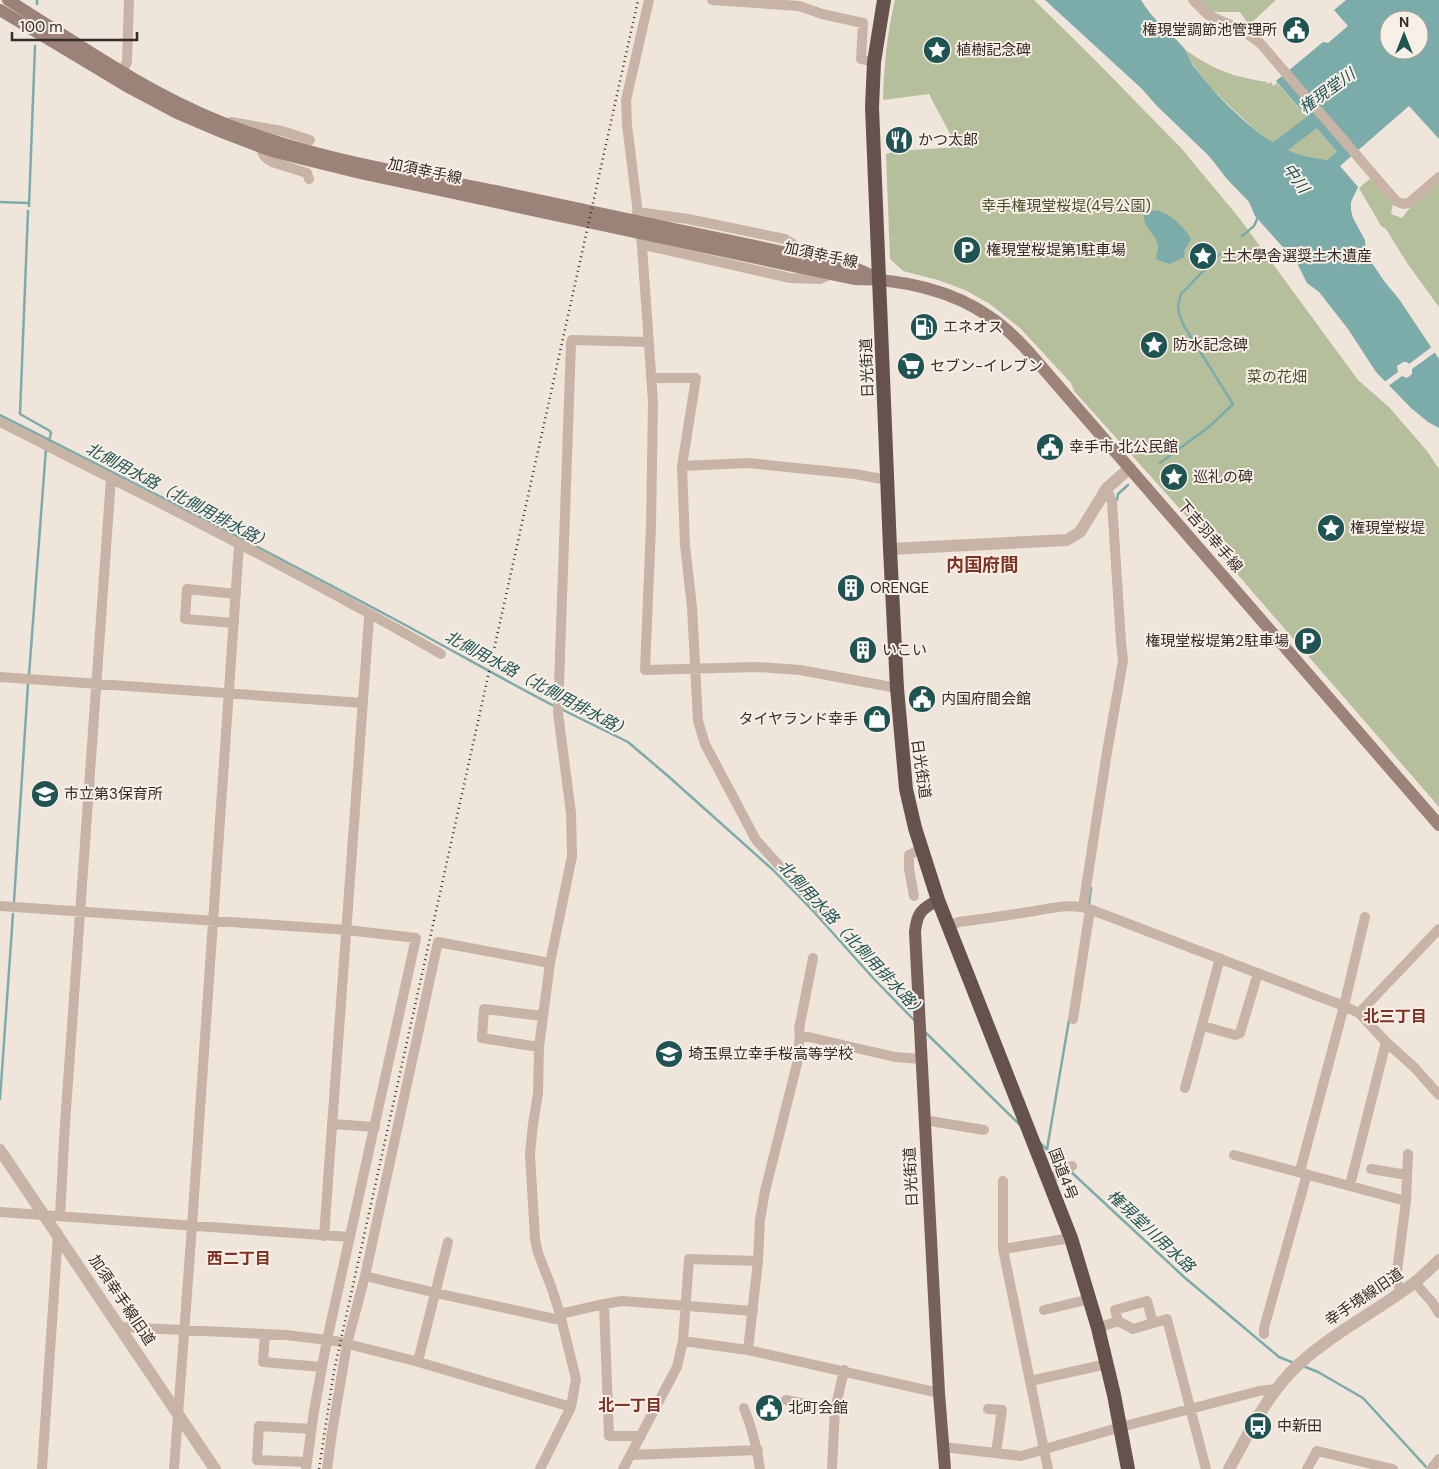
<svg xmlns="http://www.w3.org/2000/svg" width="1439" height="1469" font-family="'DM Sans','Noto Sans JP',sans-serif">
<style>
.green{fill:#b6bf9c}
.water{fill:#7bacaa;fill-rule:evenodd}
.pier{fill:#f0e5db}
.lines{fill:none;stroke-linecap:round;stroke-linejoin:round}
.stream{stroke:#7bacaa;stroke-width:2.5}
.river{stroke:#7bacaa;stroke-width:15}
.minor{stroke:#c8b4a7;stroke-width:10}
.tertiary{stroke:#c8b4a7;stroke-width:12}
.secondary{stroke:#9b8379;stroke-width:12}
.primary{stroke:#766059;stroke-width:12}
.trunk{stroke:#66524c;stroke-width:14}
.rail{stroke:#352b28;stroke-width:2.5;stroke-dasharray:1 4;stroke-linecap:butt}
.labels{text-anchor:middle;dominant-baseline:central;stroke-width:4;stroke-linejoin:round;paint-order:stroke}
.poi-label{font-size:15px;fill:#352b28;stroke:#f8efe7;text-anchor:start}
.street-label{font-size:15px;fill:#352b28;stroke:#f8efe7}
.park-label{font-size:15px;fill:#47522c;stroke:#f8efe7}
.water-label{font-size:16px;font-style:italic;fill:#1f5453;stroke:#f8efe7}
.neighbourhood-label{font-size:16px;font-weight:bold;fill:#803224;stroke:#f8efe7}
.quarter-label{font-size:18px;font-weight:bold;fill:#803224;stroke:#f8efe7}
</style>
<rect width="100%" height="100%" fill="#f0e5db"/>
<!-- green -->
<path class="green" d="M 895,0 L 1034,0 L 1092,57 L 1181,148 L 1240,219 L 1358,380 L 1389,407 L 1427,451 L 1439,469 L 1439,807 L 1206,538 L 1074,391 L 1071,383 L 1020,328 L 990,304 L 965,290 L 938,280 L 903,271 L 890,259 L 886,154 L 897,151 L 957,147 L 929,94 L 883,100 C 884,67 887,33 895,0 Z
M 1199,0 L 1276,0 L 1249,25 L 1240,12 L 1211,12 Z
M 1184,49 C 1192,54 1200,60 1208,64 C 1225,74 1247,79 1267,82 L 1268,84 L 1271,82 L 1273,86 L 1277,83 L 1337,152 L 1327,160 C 1316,158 1303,156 1293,152 C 1270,144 1253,128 1236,112 C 1214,91 1198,76 1184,49 Z
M 1371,178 L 1393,204 L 1391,214 L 1402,218 L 1408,210 L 1439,183 L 1439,307 L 1407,263 L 1386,229 L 1381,226 L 1359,188 Z"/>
<!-- water -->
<path class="water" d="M 1045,0 L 1141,0 C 1152,20 1170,31 1184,48 C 1188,54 1190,62 1195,68 C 1217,97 1259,140 1293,152 C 1303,156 1316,158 1327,160 L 1337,152 L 1276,81 L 1323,42 L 1328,43 L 1348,26 L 1334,10 L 1346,0 L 1439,0 L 1439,139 L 1409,106 L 1340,166 L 1358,187 L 1351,202 L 1351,210 L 1353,218 L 1365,240 L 1366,254 L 1384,281 L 1399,299 L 1439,359 L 1439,428 L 1428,422 L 1411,408 L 1376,372 L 1348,329 L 1319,292 L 1307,283 L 1297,263 L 1255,216 L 1249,202 L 1227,179 L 1209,156 L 1157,106 L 1142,89 ZM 1389,20 L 1419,20 L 1419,50 L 1389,50 Z
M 1154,210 C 1166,210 1188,229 1191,240 L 1185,249 L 1184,257 L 1170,264 L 1157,260 C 1155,254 1159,249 1158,244 C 1154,232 1143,228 1144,215 Z"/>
<!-- pier -->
<path class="pier" d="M 1433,346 L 1437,351 L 1412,369 L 1412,374 L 1407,378 L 1402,376 L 1387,387 L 1383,383 L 1398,372 L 1397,366 L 1403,362 L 1407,362 L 1409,364 Z"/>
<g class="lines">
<!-- stream -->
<path class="stream" d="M 37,4 L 37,0
M 0,202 L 28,203
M 29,206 L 35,46
M 28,211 L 20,414 L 50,431 L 51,433 L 49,441
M 1242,236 L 1254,226 L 1258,217
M 0,415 C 133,482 265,550 396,620 C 450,649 502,679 556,707
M 1160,463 L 1210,426 L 1233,404 L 1184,326 L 1179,314 L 1178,306 L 1181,294 L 1220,254
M 1117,500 L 1118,494 L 1128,485
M 29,675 L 46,448
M 561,709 L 628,742 L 668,776 L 773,870 L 814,912 L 874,979 L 914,1020
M 14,901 L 28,684
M 1089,904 L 1091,888
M 925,1032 L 1019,1124
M 0,1099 L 13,914
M 1040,1143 L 1065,1166
M 1047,1149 L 1069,1020
M 1069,1170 L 1184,1277 L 1279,1357 L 1294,1363
M 1303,1366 L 1318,1372 L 1363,1398 L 1428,1469"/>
<!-- river -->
<path class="river" d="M 1265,158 L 1327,111"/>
<!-- minor -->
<path class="minor" d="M 649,0 L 626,100 L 627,125 L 642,246 L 653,402 L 651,527 L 645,670 L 757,667 L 800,670 L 897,688
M 712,0 L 799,6 L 822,14 L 863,23 L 861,59 L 874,62
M 1193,0 L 1208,15 L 1242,30 L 1260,43 L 1396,201 L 1403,204 L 1409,203 L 1439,177
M 122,72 L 127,62 L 129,0
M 231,122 L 282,131 L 310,140
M 261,147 C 262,155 265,158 272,162 L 307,173 L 309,179
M 637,212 L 688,219 L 785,239 L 792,243 L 802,256
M 642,246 L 649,246 L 790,278 L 820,279 L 832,274
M 651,378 L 696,378 L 682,466
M 0,422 C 148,497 297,571 441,654
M 234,623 L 185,619 L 187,589 L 236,594
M 0,677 L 363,703
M 914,896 L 909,869 L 909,855 L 921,849
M 0,906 L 347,930 L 416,938 L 327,1340 L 314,1411 L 306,1469
M 1083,907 L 1107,752 L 1123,661 L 1121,641 L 1112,503 L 1107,488
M 826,917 L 756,840 L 705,744 L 698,721 L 692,607 L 685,545 L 682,466 L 748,463 L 855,474 L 887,480
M 948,926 L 959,922 C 982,919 1005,916 1028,912 C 1050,909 1070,902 1092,910 L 1344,1006 L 1359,1013 L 1386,1042 L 1414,1067 L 1439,1095
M 1359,1013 L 1439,929
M 1073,1019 L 1089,916 L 1092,910
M 1203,1026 L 1235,1035 L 1240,1033 L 1258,973
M 800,1035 L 895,1057 L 921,1059
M 539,1047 L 482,1038 L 484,1009 L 543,1016
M 1185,1088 L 1220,958
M 924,1120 L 984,1130
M 332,1124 L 375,1127
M 1234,1155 L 1406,1201
M 1371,1169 L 1407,1175
M 1300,1171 L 1344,1006 L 1365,917
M 1048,1179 L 1058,1175 L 1072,1166
M 1003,1181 L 1003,1249 L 1048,1469
M 1350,1185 L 1386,1042
M 0,1212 L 350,1237
M 60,1216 L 65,1124 L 111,478
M 324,1236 L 369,618 L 371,614
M 1003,1249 L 1071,1238
M 365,1276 L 436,1293 L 555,1319 L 561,1318
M 1415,1283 L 1432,1302 L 1439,1313
M 1401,1292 L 1396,1279 L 1406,1201 L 1408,1154
M 604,1304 L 609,1436 L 641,1436
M 1044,1310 L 1090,1299
M 560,1314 L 604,1304 L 622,1301 L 753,1311
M 1118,1321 L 1133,1329 L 1167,1319 L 1206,1469
M 120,1327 L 286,1335 L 336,1341 L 415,1361 L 571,1407
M 1098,1328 L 1118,1321 L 1115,1310 L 1147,1301 L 1153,1323
M 265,1334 L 263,1362 L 322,1367
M 1264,1334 L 1264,1328 L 1307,1174
M 683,1341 L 748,1350 L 939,1393
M 748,1350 L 758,1261 L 760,1220 L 765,1191 L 797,1064 L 800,1035 L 799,1029 L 813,958
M 418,1361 L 448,1242
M 1030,1381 L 1107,1364
M 786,1400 L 835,1410 L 832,1469
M 744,1408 C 752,1428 757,1448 760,1469
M 988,1409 L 1002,1410 L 996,1453
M 835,1410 L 844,1370
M 943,1447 L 1021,1456 L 1121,1427 L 1259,1391 L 1277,1389
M 631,1455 L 758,1450
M 307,1462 L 257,1460 L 259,1426 L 311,1429
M 42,1469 L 58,1234
M 174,1469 L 192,1226 L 239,545
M 327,1469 L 332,1432 L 347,1344 L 365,1276 L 438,942 L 550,963
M 540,1469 L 571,1407 L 576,1379 L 560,1314 L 552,1289 L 538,1253 L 535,1239 L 530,1154 L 533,1124 L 538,1093 L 539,1047 L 550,963 L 572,856 L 571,813 L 558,713 L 571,343 L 572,340 L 649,342
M 623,1469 L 677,1367 L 683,1341 L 689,1259 L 758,1261
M 1307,1469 L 1317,1451 L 1393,1469
M 1431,1469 L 1439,1459"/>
<!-- tertiary -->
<path class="tertiary" d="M 890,549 L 1067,540 L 1080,532 L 1107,488 L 1130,468
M 0,1150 L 215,1469
M 1229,1469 C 1247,1436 1264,1401 1290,1373 C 1326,1336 1373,1314 1414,1283 C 1423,1276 1431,1268 1439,1260"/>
<!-- secondary -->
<path class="secondary" d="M 8,0 C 77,43 145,92 221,122 C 309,158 403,172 495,191 C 598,212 699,235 802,256 L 855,268 L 875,277
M 0,10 L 130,88 L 177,113 L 224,133 L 261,147 L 279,153 L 360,173 L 854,279 C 901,279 952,290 990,317 C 1004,326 1016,338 1027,350 L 1439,825"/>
<!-- primary -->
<path class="primary" d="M 938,900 C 921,909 917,913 915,932 L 939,1393 L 945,1469"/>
<!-- trunk -->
<path class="trunk" d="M 884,0 L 874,62 L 872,107 L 890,549 L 897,688 L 906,789 L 915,828 L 938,900 L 970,981 L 1071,1238 L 1098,1328 L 1114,1395 L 1128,1469"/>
<!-- rail -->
<path class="rail" d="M 319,1469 L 334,1371 L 638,0"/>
</g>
<!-- icons -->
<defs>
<symbol id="civic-disc" viewBox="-11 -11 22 22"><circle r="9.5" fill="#1f5453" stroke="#f8efe7"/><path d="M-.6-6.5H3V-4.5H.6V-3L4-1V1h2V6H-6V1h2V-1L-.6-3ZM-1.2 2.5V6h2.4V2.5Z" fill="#fff"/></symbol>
<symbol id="sight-disc" viewBox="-11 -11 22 22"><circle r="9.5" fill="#1f5453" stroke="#f8efe7"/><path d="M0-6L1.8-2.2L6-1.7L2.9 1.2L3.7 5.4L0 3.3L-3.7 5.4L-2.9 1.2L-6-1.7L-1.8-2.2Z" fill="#fff"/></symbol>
<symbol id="restaurant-disc" viewBox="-11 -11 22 22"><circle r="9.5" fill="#1f5453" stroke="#f8efe7"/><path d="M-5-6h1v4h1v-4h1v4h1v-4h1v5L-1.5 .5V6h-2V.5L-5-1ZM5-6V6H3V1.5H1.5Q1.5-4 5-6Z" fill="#fff"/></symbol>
<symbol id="parking-disc" viewBox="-11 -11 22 22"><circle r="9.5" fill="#1f5453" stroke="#f8efe7"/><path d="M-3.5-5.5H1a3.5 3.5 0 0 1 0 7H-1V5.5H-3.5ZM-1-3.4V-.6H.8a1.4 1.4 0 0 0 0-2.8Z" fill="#fff"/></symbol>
<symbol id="fuel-disc" viewBox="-11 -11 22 22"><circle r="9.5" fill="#1f5453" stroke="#f8efe7"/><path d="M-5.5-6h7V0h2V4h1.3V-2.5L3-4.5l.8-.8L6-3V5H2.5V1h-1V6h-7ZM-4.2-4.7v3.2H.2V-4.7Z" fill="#fff"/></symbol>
<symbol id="supermarket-disc" viewBox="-11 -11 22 22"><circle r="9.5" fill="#1f5453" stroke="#f8efe7"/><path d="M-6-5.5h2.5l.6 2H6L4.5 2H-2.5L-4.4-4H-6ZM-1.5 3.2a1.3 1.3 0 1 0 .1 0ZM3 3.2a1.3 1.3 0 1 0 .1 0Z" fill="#fff"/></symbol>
<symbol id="building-disc" viewBox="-11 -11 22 22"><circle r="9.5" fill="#1f5453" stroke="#f8efe7"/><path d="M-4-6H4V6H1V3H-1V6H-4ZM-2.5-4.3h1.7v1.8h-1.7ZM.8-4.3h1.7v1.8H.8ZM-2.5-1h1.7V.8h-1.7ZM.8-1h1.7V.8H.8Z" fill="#fff"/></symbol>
<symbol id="shop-disc" viewBox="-11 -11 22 22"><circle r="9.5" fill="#1f5453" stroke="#f8efe7"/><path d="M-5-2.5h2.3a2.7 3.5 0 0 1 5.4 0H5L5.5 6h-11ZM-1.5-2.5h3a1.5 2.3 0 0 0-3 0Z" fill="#fff"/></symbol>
<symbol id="school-disc" viewBox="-11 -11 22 22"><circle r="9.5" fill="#1f5453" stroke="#f8efe7"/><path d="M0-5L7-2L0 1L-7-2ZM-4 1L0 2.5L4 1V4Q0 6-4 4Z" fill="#fff"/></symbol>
<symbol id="bus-disc" viewBox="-11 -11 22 22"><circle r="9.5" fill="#1f5453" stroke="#f8efe7"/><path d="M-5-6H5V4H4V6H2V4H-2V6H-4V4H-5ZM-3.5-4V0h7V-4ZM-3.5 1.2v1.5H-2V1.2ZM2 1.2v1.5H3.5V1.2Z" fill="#fff"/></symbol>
</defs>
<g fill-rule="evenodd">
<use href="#civic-disc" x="1280" y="14" width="32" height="32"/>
<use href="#sight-disc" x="921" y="34" width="32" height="32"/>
<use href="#restaurant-disc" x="883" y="124" width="32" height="32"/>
<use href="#parking-disc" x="951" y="234" width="32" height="32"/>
<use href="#sight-disc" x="1187" y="240" width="32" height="32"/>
<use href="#fuel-disc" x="908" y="311" width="32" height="32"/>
<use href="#sight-disc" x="1138" y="329" width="32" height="32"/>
<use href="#supermarket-disc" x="895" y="350" width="32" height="32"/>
<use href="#civic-disc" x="1034" y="431" width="32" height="32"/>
<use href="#sight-disc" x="1158" y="461" width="32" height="32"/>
<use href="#sight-disc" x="1315" y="512" width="32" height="32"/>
<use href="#building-disc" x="835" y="572" width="32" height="32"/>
<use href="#parking-disc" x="1292" y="625" width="32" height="32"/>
<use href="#building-disc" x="847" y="634" width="32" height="32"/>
<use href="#civic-disc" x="906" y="683" width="32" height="32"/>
<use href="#shop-disc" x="861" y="703" width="32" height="32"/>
<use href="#school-disc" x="29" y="778" width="32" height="32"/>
<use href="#school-disc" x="653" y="1038" width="32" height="32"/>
<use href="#civic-disc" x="753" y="1392" width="32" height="32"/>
<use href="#bus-disc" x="1242" y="1410" width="32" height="32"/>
</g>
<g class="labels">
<!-- poi labels -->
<g class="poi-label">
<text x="1277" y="30" text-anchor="end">権現堂調節池管理所</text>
<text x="956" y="50">植樹記念碑</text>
<text x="918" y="140">かつ太郎</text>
<text x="986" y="250">権現堂桜堤第1駐車場</text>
<text x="1222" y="256">土木學舎選奨土木遺産</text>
<text x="943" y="327">エネオス</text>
<text x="1173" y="345">防水記念碑</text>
<text x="930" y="366">セブン-イレブン</text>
<text x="1069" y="447">幸手市 北公民館</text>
<text x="1193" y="477">巡礼の碑</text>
<text x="1350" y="528">権現堂桜堤</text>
<text x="870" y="588">ORENGE</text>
<text x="1289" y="641" text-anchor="end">権現堂桜堤第2駐車場</text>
<text x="882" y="650">いこい</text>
<text x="941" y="699">内国府間会館</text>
<text x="858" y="719" text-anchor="end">タイヤランド幸手</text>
<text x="64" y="794">市立第3保育所</text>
<text x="688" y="1054">埼玉県立幸手桜高等学校</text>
<text x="788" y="1408">北町会館</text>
<text x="1277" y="1426">中新田</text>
</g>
<!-- street labels -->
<g class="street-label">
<text transform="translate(425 171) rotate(12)">加須幸手線</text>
<text transform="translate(821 255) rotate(12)">加須幸手線</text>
<text transform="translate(867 368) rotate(-92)">日光街道</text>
<text transform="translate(1210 536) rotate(49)">下吉羽幸手線</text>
<text transform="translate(921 769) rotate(82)">日光街道</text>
<text transform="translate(1063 1174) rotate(69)">国道4号</text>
<text transform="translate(911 1177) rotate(-93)">日光街道</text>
<text transform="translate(1364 1297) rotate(-34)">幸手境線旧道</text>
<text transform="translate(122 1300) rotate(56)">加須幸手線旧道</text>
</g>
<!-- park labels -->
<g class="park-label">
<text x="1066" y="206">幸手権現堂桜堤(4号公園)</text>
<text x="1277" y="377">菜の花畑</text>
</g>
<!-- water labels -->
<g class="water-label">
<text transform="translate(1327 91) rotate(-36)">権現堂川</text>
<text transform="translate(1296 178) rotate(54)">中川</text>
<text transform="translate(179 496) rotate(28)">北側用水路（北側用排水路）</text>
<text transform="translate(538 684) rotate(28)">北側用水路（北側用排水路）</text>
<text transform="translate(852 939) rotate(47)">北側用水路（北側用排水路）</text>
<text transform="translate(1151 1231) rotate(43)">権現堂川用水路</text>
</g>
<!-- neighbourhood labels -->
<g class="neighbourhood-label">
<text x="1395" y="1016">北三丁目</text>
<text x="239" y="1258">西二丁目</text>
<text x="630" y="1405">北一丁目</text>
</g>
<!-- quarter labels -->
<g class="quarter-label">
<text x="982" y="565">内国府間</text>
</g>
</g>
<!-- north arrow -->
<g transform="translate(1404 35)"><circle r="24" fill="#f8efe7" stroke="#aaa19b"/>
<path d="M0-4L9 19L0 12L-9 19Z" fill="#1f5453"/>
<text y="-8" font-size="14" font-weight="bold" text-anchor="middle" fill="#352b28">N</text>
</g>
<!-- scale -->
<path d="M12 32v8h125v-8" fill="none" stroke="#352b28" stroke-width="2.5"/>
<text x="20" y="32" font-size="15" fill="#352b28" stroke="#f8efe7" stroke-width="4" paint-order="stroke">100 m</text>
</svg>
